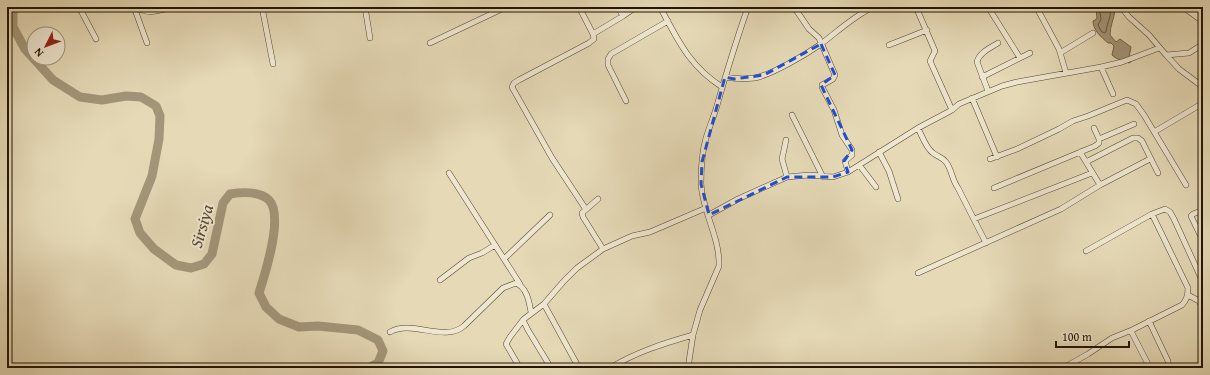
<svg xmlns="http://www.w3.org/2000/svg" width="1210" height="375" font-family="'Gentium Book Plus',serif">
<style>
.water{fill:#a39679;stroke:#706249}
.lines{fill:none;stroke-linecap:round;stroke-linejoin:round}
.shore{stroke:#63563e;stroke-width:1}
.river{stroke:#a39679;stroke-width:9}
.minor-casing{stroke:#54462f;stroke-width:6}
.minor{stroke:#eee6d0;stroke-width:5}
.marked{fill:none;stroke:#1d4ed8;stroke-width:3;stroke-dasharray:8 5;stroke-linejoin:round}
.labels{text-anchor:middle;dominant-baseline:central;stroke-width:4;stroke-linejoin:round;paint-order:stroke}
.water-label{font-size:17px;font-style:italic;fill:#564932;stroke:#eee6d0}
</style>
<rect width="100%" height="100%" fill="#e5d9b6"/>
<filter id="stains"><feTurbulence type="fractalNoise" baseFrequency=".005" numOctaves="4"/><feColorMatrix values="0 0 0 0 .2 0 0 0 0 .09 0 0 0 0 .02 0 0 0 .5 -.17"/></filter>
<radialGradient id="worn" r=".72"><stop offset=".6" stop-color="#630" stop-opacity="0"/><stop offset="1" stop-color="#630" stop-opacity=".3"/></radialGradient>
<!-- water -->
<path class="water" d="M 1096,7 L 1111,7 L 1115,10 C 1114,19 1110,26 1110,35 L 1116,42 L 1120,39 L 1131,47 L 1129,57 L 1132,61 L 1129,63 C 1123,60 1117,60 1112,55 L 1114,46 L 1111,43 L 1108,43 C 1101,37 1093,30 1093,21 L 1097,19 Z"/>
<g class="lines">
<!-- shore -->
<path class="shore" d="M 1099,7 L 1101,19 L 1098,25 L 1101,31 L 1104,33 L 1106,32 C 1107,22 1112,17 1110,7"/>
<!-- river -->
<path class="river" d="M 16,7 L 13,12 L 13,27 L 25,49 L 53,80 L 80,97 L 102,100 L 126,96 L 141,97 L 156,106 L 160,116 L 159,139 L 152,176 L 135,219 L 140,233 L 154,249 L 176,265 L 191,268 L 204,264 L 212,254 L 223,203 L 230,194 C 242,192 259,191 269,200 C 284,216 265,274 259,293 L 266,307 L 279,319 L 299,327 L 318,326 L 358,330 L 378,340 L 383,351 L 378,363 L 368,368"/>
<defs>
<path id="minor" d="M 79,7 L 96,39
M 134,7 L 147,43
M 136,7 C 149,15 158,11 172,7
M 262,7 L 273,64
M 365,7 L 370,38
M 579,7 L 593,34 L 594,39 L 589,43 L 519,80 L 514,83 L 512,87 L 552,158 L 585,208
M 618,7 L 623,16
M 660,7 C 678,40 689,66 722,87
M 794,7 L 809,29 L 819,38 L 835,75 L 833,79 L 822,85 L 822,87 L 834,110 L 842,135 L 852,150 L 852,155 L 845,161 L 848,172
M 916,7 L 935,51 L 930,61 L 952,110
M 988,7 L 1020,58
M 1042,7 L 1039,9 L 1039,12 L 1059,49 L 1066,73
M 1121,7 L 1129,17 L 1149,35 L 1166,55 L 1189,53 L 1203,44
M 1183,7 L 1201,20
M 1195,7 L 1203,25
M 593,34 L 623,16 L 636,7
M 430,43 L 506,7
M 889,45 L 927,30
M 1060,53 L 1093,33
M 1167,56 L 1179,69 L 1203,87
M 1101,67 L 1113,94
M 725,77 C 735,79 746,79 755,78 C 773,74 805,55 821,44 C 838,31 854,16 873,7
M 982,77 L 1030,53
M 988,91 L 977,62 C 979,53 990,48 998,43
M 972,98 L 997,157
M 626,101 L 608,65 L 608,59 L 611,54 L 668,21
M 792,115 L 823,177
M 918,128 C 922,136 926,148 933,153 C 938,157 942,157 946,162 C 952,170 952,180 958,188 L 986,243
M 1154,132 L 1203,103
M 1099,139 L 1134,124
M 786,140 L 782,159 L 787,177
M 879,152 L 889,171 L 898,199
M 1080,152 L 1100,185
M 990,159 L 1017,149 L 1059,129 L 1073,121 L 1088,116 L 1127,100 L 1136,104 L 1144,115 L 1186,185
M 1086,162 L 1133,138 L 1138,138 L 1142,141 L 1158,173
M 860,166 L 876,187
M 449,173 L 520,284
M 994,188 L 1095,146 L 1099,143 L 1099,139 L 1094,128
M 598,199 L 582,213 L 583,217 L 603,249
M 1203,210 L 1193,214 L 1191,216 L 1203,241
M 709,215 L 738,199 L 787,177 L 809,175 L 833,177 L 848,172 L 918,128 L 952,110 L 959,104 L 1002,86 L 1017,82 L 1101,67 L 1122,62 L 1159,48
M 974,219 L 1092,173
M 1086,251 L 1152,214 L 1165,209 L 1170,212 L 1174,219 L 1201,278
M 504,259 L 550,215
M 918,273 L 1061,209 L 1100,185 L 1150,159
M 440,280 L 469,258 L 482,253 L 495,245
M 1188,295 L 1199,301 L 1203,308
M 544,304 L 579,368
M 1149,321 L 1168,361 L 1169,368
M 390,332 C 412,319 444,343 464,326 L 503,288 L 516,283 C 527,288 529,301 531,312
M 520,368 L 506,344 L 510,337 L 523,320
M 551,368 L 528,330 L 523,320 L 524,319 L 544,304 L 563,282 L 577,268 L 603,249 L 632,236 L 650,232 L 706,208
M 610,368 C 636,352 665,343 693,335
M 688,368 L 693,335 L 700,310 L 719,266 C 720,237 702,211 701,183 C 701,168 702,152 706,138 C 709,128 713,118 716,109 C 726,74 736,41 748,7
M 1063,368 L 1088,354 L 1112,338 L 1132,330
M 1150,368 L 1132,333 L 1132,330 L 1182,305 C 1187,300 1188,295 1188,288 L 1152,214"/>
</defs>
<!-- minor casing -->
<use href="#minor" class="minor-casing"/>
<!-- minor -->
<use href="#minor" class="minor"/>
</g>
<!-- marked area -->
<path class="marked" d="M 821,44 L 835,75 L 821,85 L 852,150 L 844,161 L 848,172 L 833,177 L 787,177 L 709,215 L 701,184 L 702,162 L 725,77 L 734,79 L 764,75 Z"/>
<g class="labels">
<!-- water labels -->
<g class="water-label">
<text transform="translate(201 226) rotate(-74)">Sirsiya</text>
</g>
</g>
<!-- margin -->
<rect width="1210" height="375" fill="none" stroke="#e5d9b6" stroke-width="24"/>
<rect x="8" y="8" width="1194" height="359" fill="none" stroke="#231502" stroke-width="2"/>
<rect x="12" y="12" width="1186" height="351" fill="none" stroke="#231502"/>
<!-- north arrow -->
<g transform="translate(46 46) rotate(228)"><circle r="19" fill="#eee6d0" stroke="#9d927e"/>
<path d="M0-3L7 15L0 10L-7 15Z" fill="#8f2418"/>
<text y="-6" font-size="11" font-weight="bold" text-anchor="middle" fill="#231502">N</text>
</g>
<!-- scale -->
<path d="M1056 341v6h73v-6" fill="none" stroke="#231502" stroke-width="2"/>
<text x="1062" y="341" font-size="12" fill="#231502" stroke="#eee6d0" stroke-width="3" paint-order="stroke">100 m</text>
<rect width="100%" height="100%" filter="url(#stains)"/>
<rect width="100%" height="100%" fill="url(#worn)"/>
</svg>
